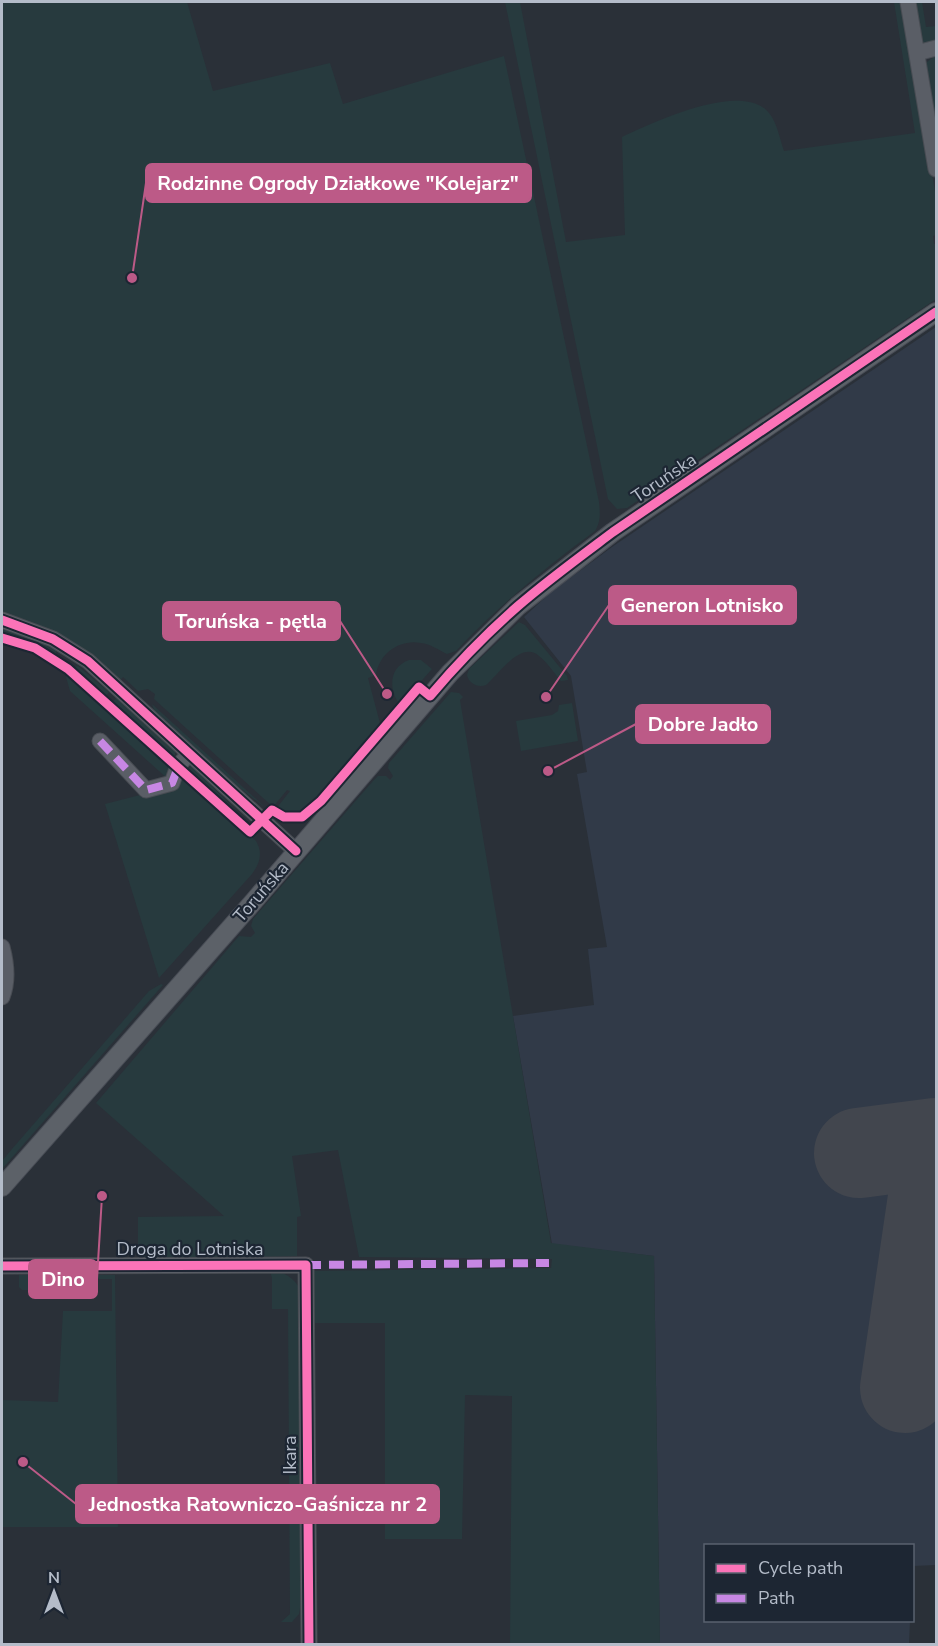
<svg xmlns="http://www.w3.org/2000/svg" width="938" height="1646" font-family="'Nunito Sans',sans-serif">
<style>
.airport{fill:#313a48}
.green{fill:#273a3e}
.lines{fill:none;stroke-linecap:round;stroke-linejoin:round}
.runway{stroke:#42464e;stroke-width:90}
.minor-casing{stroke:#484c53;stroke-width:17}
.major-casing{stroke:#484c55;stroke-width:20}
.minor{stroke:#5a5e66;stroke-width:15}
.major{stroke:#5c6168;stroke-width:18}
.quiet{stroke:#c787e3;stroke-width:8;stroke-dasharray:15 8;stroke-linecap:butt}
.cycleway-casing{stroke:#1d2633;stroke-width:13}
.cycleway{stroke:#fb73b8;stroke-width:9}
.labels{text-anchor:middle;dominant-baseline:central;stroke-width:4.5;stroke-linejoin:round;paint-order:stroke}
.street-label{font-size:18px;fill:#b4bcc9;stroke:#1d2633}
.leader{fill:none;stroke:#bc5a87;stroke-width:2}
.callout-dot{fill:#bc5a87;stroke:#1d2633;stroke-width:2}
.callout{fill:#bc5a87;stroke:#bc5a87;stroke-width:2}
.callout-label{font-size:20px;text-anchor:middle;font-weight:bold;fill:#fff}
</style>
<rect width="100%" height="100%" fill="#2a3038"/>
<!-- airport -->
<path class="airport" d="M 936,327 L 936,1565 L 913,1566 L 912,1546 L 706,1546 L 706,1620 L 910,1621 L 909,1644 L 660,1644 L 654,1256 L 552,1244 L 513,1016 L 594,1005 L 588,949 L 607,947 L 577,774 L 587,772 L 571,676 L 524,617 L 550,593 L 612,547 Z"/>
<!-- green -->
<path class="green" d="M 2,2 L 187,2 L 213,91 L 330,63 L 343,104 L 504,56 L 599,502 C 600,513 601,521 595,531 C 545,568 498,606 456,651 L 447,654 C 439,650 430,644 421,643 C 399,639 379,654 376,675 L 368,678 L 381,727 L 307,810 L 288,815 L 276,809 L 290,791 L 287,790 L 273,807 L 154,699 L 155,694 L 148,689 L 138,691 L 123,677 L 119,681 C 82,648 51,624 2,613 Z
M 505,2 L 520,2 L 566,242 L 625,235 L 622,137 C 652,123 742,80 769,113 C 777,122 780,140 784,151 L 915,133 L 894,2 L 904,2 L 936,198 L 936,235 L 933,236 L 934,244 L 936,244 L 936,299 L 627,508 L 617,509 L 608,499 Z
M 913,2 L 922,2 L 926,27 L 936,26 L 936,41 L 920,44 Z
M 936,55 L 936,122 L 933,120 L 925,68 L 927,62 Z
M 519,622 L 525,625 L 567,676 L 568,680 L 561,681 C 554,673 547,662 539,656 C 521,640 498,675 486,685 C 478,688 469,684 467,675 L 469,669 Z
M 2,629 L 35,640 L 56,650 L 56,656 L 34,645 L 2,635 Z
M 409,660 L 421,660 L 432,669 L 400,705 C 388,689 389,667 409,660 Z
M 78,666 L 109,692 L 106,696 L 73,667 Z
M 68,672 L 170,765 L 169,780 L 70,691 L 66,677 Z
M 451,692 L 459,693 L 463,697 L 460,700 L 551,1243 L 654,1256 L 660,1644 L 510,1644 L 512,1396 L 465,1395 L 462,1539 L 385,1539 L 385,1323 L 314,1323 L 313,1271 L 551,1268 L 552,1259 L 359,1257 L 338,1150 L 292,1156 L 301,1216 L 297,1217 L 297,1256 L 138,1260 L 138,1217 L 224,1216 L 96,1103 L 239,936 L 251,937 L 255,933 L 251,926 L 253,919 L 373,781 L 378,776 L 386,776 L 390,780 L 393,776 L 388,768 L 389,763 Z
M 116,698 L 175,751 L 175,759 L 113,702 Z
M 572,703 L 578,741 L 521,751 L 516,721 L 552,715 L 558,711 L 559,705 Z
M 152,704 L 266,808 L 224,776 L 155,713 Z
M 192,767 L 251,825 L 249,826 L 186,768 Z
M 185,775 L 256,841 C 263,853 260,863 252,874 L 159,978 L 105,804 L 175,786 Z
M 161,984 L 163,985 L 2,1169 L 2,1161 L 12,1149 L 149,991 Z
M 270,1271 C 284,1271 294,1278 301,1290 L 300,1608 L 299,1614 L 292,1622 L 281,1622 L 290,1614 L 288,1309 L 272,1309 L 272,1278 Z
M 19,1275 L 115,1275 L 118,1527 L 2,1527 L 2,1400 L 58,1402 L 63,1311 L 112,1311 L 112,1279 L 49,1279 L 48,1288 L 45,1290 L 22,1290 L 19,1287 Z"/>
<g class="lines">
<!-- runway -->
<path class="runway" d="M 859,1153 L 936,1143
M 905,1388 L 936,1177"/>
<defs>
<path id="minor" d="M 908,2 L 936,169
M 917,53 L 936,48
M 2,620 L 53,639 L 88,661 L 296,851
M 100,741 L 146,790 L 172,783 L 178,766 L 189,754
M 2,947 C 6,962 8,982 2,997
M 2,1266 L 306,1265 L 309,1644"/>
<path id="major" d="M 2,1187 L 254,901 L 450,673 L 518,606 L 613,532 L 936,312"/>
</defs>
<!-- minor casing -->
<use href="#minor" class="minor-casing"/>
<!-- major casing -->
<use href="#major" class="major-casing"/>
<!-- minor -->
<use href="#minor" class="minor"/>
<!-- major -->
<use href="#major" class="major"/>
<!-- quiet -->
<path class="quiet" d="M 100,741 L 146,790 L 172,783 L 179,765
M 306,1265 L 549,1263"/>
<defs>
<path id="cycleway" d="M 2,620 L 53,639 L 88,661 L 296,851
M 2,638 L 35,648 L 68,669 L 250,832 L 272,810 L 284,817 L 302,817 L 321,801 L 419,687 L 430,696 C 457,664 486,634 518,606 C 548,580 581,556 613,532 L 936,312
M 2,1266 L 306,1265 L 309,1644"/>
</defs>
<!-- cycleway casing -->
<use href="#cycleway" class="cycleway-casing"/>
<!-- cycleway -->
<use href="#cycleway" class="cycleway"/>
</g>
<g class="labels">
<!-- street labels -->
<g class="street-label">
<text transform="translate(664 478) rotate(-34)">Toruńska</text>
<text transform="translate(261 892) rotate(-49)">Toruńska</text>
<text x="190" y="1249">Droga do Lotniska</text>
<text transform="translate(290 1455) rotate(-90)">Ikara</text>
</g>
</g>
<!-- callouts -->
<path class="leader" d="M132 278L146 183M546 697L609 605M387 694L340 621M548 771L636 724M102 1196L97 1279M23 1462L76 1504"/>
<g class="callout-dot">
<circle cx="132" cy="278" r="6"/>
<circle cx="546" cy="697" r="6"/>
<circle cx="387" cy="694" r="6"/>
<circle cx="548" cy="771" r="6"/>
<circle cx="102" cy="1196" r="6"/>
<circle cx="23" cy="1462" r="6"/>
</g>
<g class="callout">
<rect x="146" y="164" width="385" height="38" rx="6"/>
<rect x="609" y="586" width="187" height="38" rx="6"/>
<rect x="163" y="602" width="177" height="38" rx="6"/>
<rect x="636" y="705" width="134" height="38" rx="6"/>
<rect x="29" y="1260" width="68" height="38" rx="6"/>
<rect x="76" y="1485" width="363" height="38" rx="6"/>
</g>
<g class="callout-label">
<text x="338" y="190">Rodzinne Ogrody Działkowe "Kolejarz"</text>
<text x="702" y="612">Generon Lotnisko</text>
<text x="251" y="628">Toruńska - pętla</text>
<text x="703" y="731">Dobre Jadło</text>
<text x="63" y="1286">Dino</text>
<text x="258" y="1511">Jednostka Ratowniczo-Gaśnicza nr 2</text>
</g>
<!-- border -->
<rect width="938" height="1646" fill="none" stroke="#b4bcc9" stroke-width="6"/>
<!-- legend -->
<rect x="704" y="1544" width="210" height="78" fill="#1d2633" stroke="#59626f" stroke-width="1.5"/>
<rect x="716" y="1564" width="30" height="9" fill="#fb73b8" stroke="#59626f" stroke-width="1.5"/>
<text x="758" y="1574" font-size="18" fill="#b4bcc9">Cycle path</text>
<rect x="716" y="1594" width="30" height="9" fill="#c787e3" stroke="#59626f" stroke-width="1.5"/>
<text x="758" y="1604" font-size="18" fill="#b4bcc9">Path</text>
<!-- north arrow -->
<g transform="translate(54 1592)" stroke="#1d2633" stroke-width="4.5" paint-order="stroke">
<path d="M0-4.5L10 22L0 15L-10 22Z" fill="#b4bcc9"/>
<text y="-9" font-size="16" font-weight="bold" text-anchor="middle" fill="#b4bcc9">N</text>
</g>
</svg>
